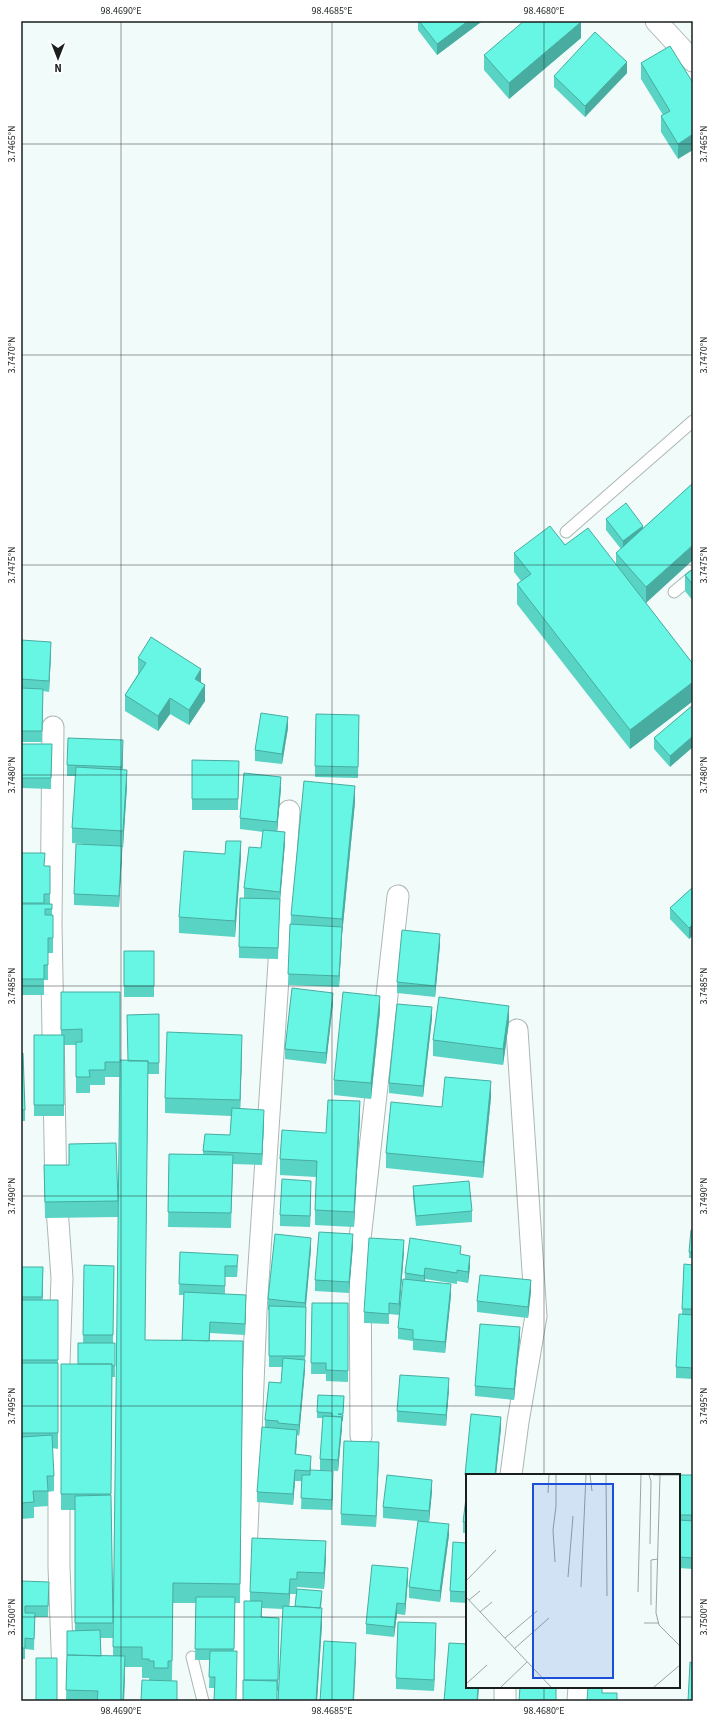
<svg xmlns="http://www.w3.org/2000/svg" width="714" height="1722" font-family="'Source Sans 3',sans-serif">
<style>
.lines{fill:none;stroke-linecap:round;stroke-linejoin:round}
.lane-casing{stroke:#acb7b5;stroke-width:13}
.street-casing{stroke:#acb7b5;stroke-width:23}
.lane{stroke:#fff;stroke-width:11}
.street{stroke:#fff;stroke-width:21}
.wall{fill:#59d3c4;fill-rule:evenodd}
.shaded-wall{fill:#48aca0}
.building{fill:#67f5e4;stroke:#48aca0}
.ticks{fill:none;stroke:#1a1f1e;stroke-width:1;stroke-opacity:0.45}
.inset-road{fill:none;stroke:#9ba4a2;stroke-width:1}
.view{fill:#1d4ed8;fill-opacity:0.15;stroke:#1d4ed8;stroke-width:2}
.inset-edge{fill:none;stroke:#1a1f1e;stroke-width:2}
.neatline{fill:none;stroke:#1a1f1e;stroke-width:1.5}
.ticks-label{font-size:10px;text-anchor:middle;fill:#1a1f1e}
</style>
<rect width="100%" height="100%" fill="#f1fcfa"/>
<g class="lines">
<defs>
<path id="lane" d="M 566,532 L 693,421
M 674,592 L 693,576
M 192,1657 L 203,1701"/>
<path id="street" d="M 656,21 L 693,61
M 53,727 L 51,924 L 56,1194 L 62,1278 L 59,1362 L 59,1567 L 64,1701
M 361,1436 L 360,1239 L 398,896
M 511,1475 L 518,1422 L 536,1316 L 517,1030
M 505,1687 L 505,1701
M 240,1701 L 256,1311 L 289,811
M 578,1701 L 579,1687"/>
</defs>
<!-- lane casing -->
<use href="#lane" class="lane-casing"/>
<!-- street casing -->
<use href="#street" class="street-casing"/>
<!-- lane -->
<use href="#lane" class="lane"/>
<!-- street -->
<use href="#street" class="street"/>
</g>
<!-- wall -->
<path class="wall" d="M 418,21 L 481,21 L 481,22 L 437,55 L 418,30 Z
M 691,21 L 693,21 L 693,25 L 691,23 Z
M 581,38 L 509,99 L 484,70 L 484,55 Z
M 641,63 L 693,83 L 678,159 L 661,132 L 661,116 L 663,115 L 641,79 Z
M 627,73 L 585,117 L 554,87 L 554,76 Z
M 693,483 L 646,603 L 641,597 L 693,664 L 693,701 L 630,749 L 517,604 L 517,584 L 521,581 L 514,572 L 514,553 L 565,545 L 616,564 L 616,553 L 621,549 L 606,530 L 606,519 L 643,528 Z
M 693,569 L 693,601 L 685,591 L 685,575 Z
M 21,640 L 51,653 L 49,692 L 43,691 L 42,742 L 21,742 Z
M 138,658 L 201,683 L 205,701 L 189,725 L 170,714 L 158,731 L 125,711 L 125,695 L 138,674 Z
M 693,705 L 670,767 L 654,749 L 654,738 Z
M 359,726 L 358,778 L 315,777 L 315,766 Z
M 288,728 L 282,764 L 255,761 L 255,750 Z
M 21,744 L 52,744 L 51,789 L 21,788 Z
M 123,751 L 123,770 L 127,786 L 123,847 L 122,847 L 119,907 L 74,905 L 74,894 L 84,844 L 72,843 L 72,828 L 76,776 L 67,776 L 67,765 Z
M 192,760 L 239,761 L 238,810 L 192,810 Z
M 281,788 L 277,831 L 285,843 L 280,899 L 278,959 L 239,958 L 239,947 L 244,898 L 244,888 L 261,848 L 263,832 L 240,829 L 240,818 Z
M 355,802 L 342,935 L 339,987 L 288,985 L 291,915 Z
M 21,853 L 44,866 L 50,866 L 50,904 L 52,904 L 52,915 L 53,915 L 53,953 L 48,953 L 48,980 L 44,980 L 44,995 L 21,995 Z
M 241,857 L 235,937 L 179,933 L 179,917 Z
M 693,887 L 693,935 L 689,939 L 670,919 L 670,908 Z
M 440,945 L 435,997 L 397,993 L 397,982 Z
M 124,951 L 154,951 L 154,997 L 124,997 Z
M 61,992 L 120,1061 L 128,1061 L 159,1014 L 159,1074 L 148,1074 L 145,1340 L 182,1340 L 184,1295 L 179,1295 L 180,1252 L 238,1266 L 237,1277 L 225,1277 L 225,1294 L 246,1306 L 245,1335 L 210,1333 L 210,1341 L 243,1361 L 240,1603 L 235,1603 L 234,1651 L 215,1688 L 209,1688 L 210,1660 L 195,1660 L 196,1603 L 173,1603 L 172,1681 L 149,1680 L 149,1678 L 142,1678 L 142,1667 L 125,1667 L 124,1701 L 66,1701 L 67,1655 L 67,1631 L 75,1631 L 75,1510 L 61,1510 L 61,1364 L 78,1364 L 83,1343 L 84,1265 L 114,1266 L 113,1343 L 115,1343 L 115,1377 L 112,1377 L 111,1499 L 113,1638 L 101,1638 L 101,1656 L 113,1656 L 120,1077 L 105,1077 L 105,1085 L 90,1085 L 90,1093 L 76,1093 L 76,1045 L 64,1045 L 64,1116 L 34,1116 L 34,1035 L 61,1035 Z
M 333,1003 L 326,1064 L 285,1059 L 285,1049 Z
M 380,1011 L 371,1099 L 334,1095 L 334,1080 Z
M 432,1018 L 423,1097 L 389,1093 L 389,1083 Z
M 509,1022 L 503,1065 L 433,1056 L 433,1040 Z
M 242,1051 L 240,1109 L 264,1121 L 262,1165 L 233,1164 L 231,1228 L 168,1227 L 169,1154 L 203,1155 L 203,1151 L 230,1135 L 231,1116 L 165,1113 L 165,1098 Z
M 21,1053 L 25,1110 L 25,1121 L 21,1121 Z
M 491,1097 L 483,1178 L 386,1168 L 386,1153 L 442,1107 Z
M 360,1117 L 354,1227 L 315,1225 L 315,1210 L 316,1177 L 280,1175 L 280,1159 L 326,1133 Z
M 69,1144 L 118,1201 L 118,1217 L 45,1218 L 44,1165 L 69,1165 Z
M 413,1186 L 472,1211 L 472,1222 L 416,1226 L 413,1197 Z
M 311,1192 L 310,1227 L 280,1226 L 280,1215 Z
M 693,1230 L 693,1258 L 689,1258 L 689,1252 Z
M 353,1245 L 349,1293 L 315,1291 L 315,1280 Z
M 311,1249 L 306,1307 L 305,1367 L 299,1436 L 297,1435 L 296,1455 L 311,1467 L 311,1470 L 333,1482 L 332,1510 L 301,1509 L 302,1481 L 295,1481 L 293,1505 L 257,1502 L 257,1492 L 265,1427 L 265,1420 L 281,1383 L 282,1367 L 269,1367 L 269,1310 L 268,1310 L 268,1299 Z
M 404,1251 L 399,1315 L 389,1314 L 389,1324 L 364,1323 L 364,1312 Z
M 461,1254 L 470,1267 L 468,1283 L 457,1281 L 457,1284 L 425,1279 L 425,1281 L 451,1295 L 445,1353 L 413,1350 L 413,1341 L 398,1339 L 398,1328 L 405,1279 L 405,1273 Z
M 684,1264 L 693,1265 L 693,1379 L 676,1378 L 676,1367 L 682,1314 Z
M 21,1267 L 43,1267 L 43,1300 L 58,1300 L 58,1449 L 52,1448 L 54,1476 L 54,1491 L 48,1492 L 48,1506 L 34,1507 L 34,1518 L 21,1519 Z
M 531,1291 L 528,1318 L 477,1312 L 477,1301 Z
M 312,1303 L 348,1303 L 348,1382 L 326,1381 L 326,1374 L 311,1374 Z
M 520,1338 L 514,1400 L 475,1396 L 475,1386 Z
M 449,1389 L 446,1426 L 397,1422 L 397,1411 Z
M 344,1396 L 342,1426 L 338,1471 L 320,1470 L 320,1459 L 323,1418 L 317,1418 L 317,1412 Z
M 501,1428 L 496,1475 L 467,1475 L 467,1486 L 465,1486 L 465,1475 Z
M 379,1453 L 376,1527 L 341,1525 L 341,1514 Z
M 679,1475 L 693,1475 L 693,1569 L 679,1568 Z
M 467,1490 L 467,1533 L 463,1533 L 463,1522 Z
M 432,1491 L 429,1522 L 449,1535 L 440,1602 L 409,1598 L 409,1587 L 418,1521 L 383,1518 L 383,1507 Z
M 467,1543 L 467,1603 L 450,1602 L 450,1591 Z
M 326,1557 L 324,1589 L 297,1587 L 297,1589 L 322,1597 L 321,1608 L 322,1624 L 317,1701 L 278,1701 L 283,1609 L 262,1608 L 262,1617 L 279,1618 L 278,1691 L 277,1691 L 244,1680 L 244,1601 L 250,1601 L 250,1592 ZM 290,1594 L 296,1594 L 295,1606 L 289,1606 Z
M 408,1579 L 405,1615 L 397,1614 L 394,1637 L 366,1634 L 366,1624 Z
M 21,1581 L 49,1592 L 48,1617 L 35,1617 L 34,1650 L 25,1649 L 25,1659 L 21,1659 Z
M 436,1634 L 434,1691 L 396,1689 L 396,1678 Z"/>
<!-- shaded-wall -->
<path class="shaded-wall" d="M 468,21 L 481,21 L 481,22 L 437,55 L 437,44 Z
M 581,22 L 581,38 L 509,99 L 509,83 Z
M 627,62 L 627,73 L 585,117 L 585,106 Z
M 693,134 L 693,150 L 678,159 L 678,144 Z
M 643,526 L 643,536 L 623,552 L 623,541 Z
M 693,545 L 693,560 L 646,603 L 646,587 Z
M 51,642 L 51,653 L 49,692 L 49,681 Z
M 201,669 L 201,685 L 195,679 Z
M 693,682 L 693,701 L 630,749 L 630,730 Z
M 205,685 L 205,701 L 189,725 L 189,710 Z
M 170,698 L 170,714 L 158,731 L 158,716 Z
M 288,717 L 288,728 L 282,764 L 282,754 Z
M 693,736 L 693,747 L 670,767 L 670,756 Z
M 127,770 L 127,786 L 123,847 L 123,831 Z
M 281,777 L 281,788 L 277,833 L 277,822 Z
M 355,786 L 355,802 L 342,935 L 342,919 Z
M 285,832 L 285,843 L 280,902 L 280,892 Z
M 241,841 L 241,857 L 235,937 L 235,921 Z
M 122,846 L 122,857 L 119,907 L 119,896 Z
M 693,924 L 693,935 L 689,939 L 689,928 Z
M 342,927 L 342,937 L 339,987 L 339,976 Z
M 440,934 L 440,945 L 435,997 L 435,986 Z
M 333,993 L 333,1003 L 326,1064 L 326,1053 Z
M 380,996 L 380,1011 L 371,1099 L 371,1083 Z
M 509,1006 L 509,1022 L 503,1065 L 503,1049 Z
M 432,1007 L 432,1018 L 423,1097 L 423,1086 Z
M 242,1035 L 242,1051 L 240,1116 L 240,1100 Z
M 491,1081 L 491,1097 L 483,1178 L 483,1162 Z
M 360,1101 L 360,1117 L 354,1227 L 354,1212 Z
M 264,1110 L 264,1121 L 262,1165 L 262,1154 Z
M 311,1181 L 311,1192 L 310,1227 L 310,1216 Z
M 353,1234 L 353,1245 L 349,1293 L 349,1282 Z
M 311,1238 L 311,1249 L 305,1314 L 305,1303 Z
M 404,1240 L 404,1251 L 399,1315 L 399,1304 Z
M 470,1256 L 470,1267 L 468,1283 L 468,1272 Z
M 425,1268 L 425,1279 L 424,1287 L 424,1276 Z
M 531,1280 L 531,1291 L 528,1318 L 528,1307 Z
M 451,1284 L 451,1295 L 445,1353 L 445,1342 Z
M 246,1295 L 246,1306 L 245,1335 L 245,1324 Z
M 520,1327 L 520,1338 L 514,1400 L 514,1389 Z
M 305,1360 L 305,1371 L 299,1436 L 299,1425 Z
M 449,1378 L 449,1389 L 446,1426 L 446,1415 Z
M 342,1417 L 342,1428 L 338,1471 L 338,1460 Z
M 501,1417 L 501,1428 L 496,1475 L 495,1475 Z
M 297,1430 L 297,1441 L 295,1465 L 295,1454 Z
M 379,1442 L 379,1453 L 376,1527 L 376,1516 Z
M 295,1470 L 295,1481 L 293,1505 L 293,1494 Z
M 333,1471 L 333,1482 L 332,1510 L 332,1500 Z
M 432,1480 L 432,1491 L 429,1522 L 429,1511 Z
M 449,1524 L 449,1535 L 440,1602 L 440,1591 Z
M 326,1541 L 326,1557 L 324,1589 L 324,1573 Z
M 408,1568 L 408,1579 L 405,1615 L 405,1604 Z
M 290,1579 L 290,1594 L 289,1609 L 289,1594 Z
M 397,1603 L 397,1614 L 394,1637 L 394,1627 Z
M 322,1608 L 322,1624 L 317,1701 L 316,1701 Z
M 436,1623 L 436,1634 L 434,1691 L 434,1680 Z
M 356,1643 L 356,1658 L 354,1701 L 353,1701 Z
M 125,1656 L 125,1672 L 124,1701 L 123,1701 Z
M 478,1687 L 479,1687 L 478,1701 L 477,1701 Z"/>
<!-- building -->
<path class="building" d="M 419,21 L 468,21 L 437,44 Z
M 524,21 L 580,21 L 581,22 L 509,83 L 484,55 Z
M 595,32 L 627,62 L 585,106 L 554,76 Z
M 670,46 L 693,83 L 693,134 L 678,144 L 661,116 L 670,111 L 641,63 Z
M 693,483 L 693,545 L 646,587 L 616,553 Z
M 626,503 L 643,526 L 623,541 L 606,519 Z
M 550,526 L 565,545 L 588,528 L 693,664 L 693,682 L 630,730 L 517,584 L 531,574 L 514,553 Z
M 693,569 L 693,585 L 685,575 Z
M 151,637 L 201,669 L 195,679 L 205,685 L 189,710 L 170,698 L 158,716 L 125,695 L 146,663 L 138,658 Z
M 21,640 L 51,642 L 49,681 L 21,679 Z
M 21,688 L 43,689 L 42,731 L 21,731 Z
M 693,705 L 693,736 L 670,756 L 654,738 Z
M 261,713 L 288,717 L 282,754 L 255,750 Z
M 316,714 L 359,715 L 358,767 L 315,766 Z
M 68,738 L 123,740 L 122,767 L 67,765 Z
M 21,744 L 52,744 L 51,778 L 21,778 Z
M 192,760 L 239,761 L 238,799 L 192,799 Z
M 76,767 L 127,770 L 123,831 L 72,828 Z
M 244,773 L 281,777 L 277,822 L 240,818 Z
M 304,781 L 355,786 L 342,919 L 291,915 Z
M 263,830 L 285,832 L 280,892 L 244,888 L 249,847 L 261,848 Z
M 226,841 L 241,841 L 235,921 L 179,917 L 184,851 L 225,854 Z
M 76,844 L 122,846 L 119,896 L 74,894 Z
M 21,853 L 45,853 L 44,866 L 50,866 L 50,894 L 44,894 L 44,903 L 21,903 Z
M 693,887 L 693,924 L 689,928 L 670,908 Z
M 240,898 L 280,899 L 278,948 L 239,947 Z
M 21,904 L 52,904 L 52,909 L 45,909 L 45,915 L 53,915 L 53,938 L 48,938 L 48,965 L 44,965 L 44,979 L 21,979 Z
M 290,924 L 342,927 L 339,976 L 288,974 Z
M 402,930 L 440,934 L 435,986 L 397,982 Z
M 124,951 L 154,951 L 154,986 L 124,986 Z
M 292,988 L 333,993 L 326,1053 L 285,1049 Z
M 61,992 L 120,992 L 120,1062 L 105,1062 L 105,1070 L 89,1070 L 90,1077 L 76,1077 L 76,1042 L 82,1042 L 82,1029 L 61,1030 Z
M 343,992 L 380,996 L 371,1083 L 334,1080 Z
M 439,997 L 509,1006 L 503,1049 L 433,1040 Z
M 397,1004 L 432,1007 L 423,1086 L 389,1083 Z
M 159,1014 L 159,1063 L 148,1063 L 148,1061 L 128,1061 L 127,1015 Z
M 167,1032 L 242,1035 L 240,1100 L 165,1098 Z
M 34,1035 L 64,1035 L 64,1105 L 34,1105 Z
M 21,1053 L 23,1053 L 25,1110 L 21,1110 Z
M 120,1060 L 148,1061 L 145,1340 L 243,1341 L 240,1584 L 173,1583 L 172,1661 L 168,1661 L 168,1668 L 154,1668 L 154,1661 L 149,1661 L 149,1659 L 142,1659 L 142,1647 L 113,1647 Z
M 445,1077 L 491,1081 L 483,1162 L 386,1153 L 391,1102 L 442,1107 Z
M 328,1100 L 360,1101 L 354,1212 L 315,1210 L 317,1161 L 280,1159 L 282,1130 L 326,1133 Z
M 232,1108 L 264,1110 L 262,1154 L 203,1151 L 205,1134 L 230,1135 Z
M 116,1143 L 118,1201 L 45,1202 L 44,1165 L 69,1165 L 69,1144 Z
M 169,1154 L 233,1155 L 231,1213 L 168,1212 Z
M 282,1179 L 311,1181 L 310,1216 L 280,1215 Z
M 469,1181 L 472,1211 L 416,1216 L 413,1186 Z
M 691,1230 L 693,1230 L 693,1252 L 689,1252 Z
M 319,1232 L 353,1234 L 349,1282 L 315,1280 Z
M 275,1234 L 311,1238 L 305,1303 L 268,1299 Z
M 369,1238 L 404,1240 L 399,1304 L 389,1303 L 389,1314 L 364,1312 Z
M 410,1238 L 461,1246 L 460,1254 L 470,1256 L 468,1272 L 457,1270 L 457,1273 L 425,1268 L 424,1276 L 405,1273 Z
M 180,1252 L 238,1255 L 237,1266 L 225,1266 L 225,1286 L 179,1284 Z
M 684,1264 L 693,1265 L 693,1309 L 682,1309 Z
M 84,1265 L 114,1266 L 113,1335 L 83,1335 Z
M 21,1267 L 43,1267 L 42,1297 L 21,1297 Z
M 480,1275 L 531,1280 L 528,1307 L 477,1301 Z
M 403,1279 L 451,1284 L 445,1342 L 413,1339 L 413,1330 L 398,1328 Z
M 184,1292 L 246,1295 L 245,1324 L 210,1322 L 209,1341 L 182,1340 Z
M 21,1300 L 58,1300 L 58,1360 L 21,1360 Z
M 312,1303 L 348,1303 L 348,1371 L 326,1370 L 326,1363 L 311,1363 Z
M 269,1306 L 306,1307 L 305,1356 L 269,1356 Z
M 679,1314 L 693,1315 L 693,1368 L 676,1367 Z
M 480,1324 L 520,1327 L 514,1389 L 475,1386 Z
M 78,1343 L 115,1343 L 115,1366 L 112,1366 L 112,1364 L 78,1364 Z
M 283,1358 L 305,1360 L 299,1425 L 278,1423 L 278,1421 L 265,1420 L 269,1382 L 281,1383 Z
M 21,1363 L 58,1363 L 58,1433 L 21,1433 Z
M 61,1364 L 112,1364 L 111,1494 L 61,1494 Z
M 400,1375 L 449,1378 L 446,1415 L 397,1411 Z
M 318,1395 L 344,1396 L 343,1414 L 338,1414 L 343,1415 L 342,1421 L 342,1417 L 332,1416 L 332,1413 L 317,1412 Z
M 471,1414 L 501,1417 L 495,1475 L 465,1475 Z
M 323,1416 L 342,1417 L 338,1460 L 320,1459 Z
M 262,1427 L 297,1430 L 295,1454 L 311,1456 L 310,1471 L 295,1470 L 293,1494 L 257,1492 Z
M 52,1435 L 54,1476 L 47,1476 L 48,1491 L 33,1491 L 34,1502 L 21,1503 L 21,1437 Z
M 344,1441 L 379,1442 L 376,1516 L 341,1514 Z
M 310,1470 L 333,1471 L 332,1500 L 301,1498 L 302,1475 L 310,1475 Z
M 387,1475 L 432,1480 L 429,1511 L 383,1507 Z
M 672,1475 L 693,1475 L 693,1515 L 679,1515 L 679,1475 Z
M 467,1490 L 467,1522 L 463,1522 Z
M 111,1495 L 113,1623 L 75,1623 L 75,1496 Z
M 679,1520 L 693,1521 L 693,1558 L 679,1557 Z
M 418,1521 L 449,1524 L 440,1591 L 409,1587 Z
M 252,1538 L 326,1541 L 324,1573 L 297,1572 L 297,1579 L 290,1579 L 289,1594 L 250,1592 Z
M 453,1542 L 467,1543 L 467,1592 L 450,1591 Z
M 372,1565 L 408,1568 L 405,1604 L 397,1603 L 394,1627 L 366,1624 Z
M 21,1581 L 49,1582 L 48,1606 L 25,1606 L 25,1613 L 35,1613 L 34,1639 L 25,1638 L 25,1648 L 21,1648 Z
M 297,1589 L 322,1591 L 320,1608 L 295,1606 Z
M 196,1597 L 235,1597 L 234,1649 L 195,1649 Z
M 244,1601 L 262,1601 L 261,1617 L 279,1618 L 278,1680 L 244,1680 Z
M 283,1606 L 322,1608 L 316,1701 L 278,1701 Z
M 398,1622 L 436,1623 L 434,1680 L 396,1678 Z
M 100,1630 L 101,1656 L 67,1655 L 67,1631 Z
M 324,1641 L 356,1643 L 353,1701 L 320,1701 Z
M 449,1643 L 467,1644 L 467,1687 L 478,1687 L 477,1701 L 444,1701 Z
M 210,1651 L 237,1651 L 236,1701 L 214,1701 L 215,1677 L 209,1677 Z
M 67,1655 L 125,1656 L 123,1701 L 97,1701 L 98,1691 L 66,1690 Z
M 36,1658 L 57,1658 L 57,1701 L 36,1701 Z
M 690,1662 L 693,1663 L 693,1701 L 688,1701 Z
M 142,1680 L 177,1681 L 177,1701 L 141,1701 Z
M 243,1680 L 277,1681 L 277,1701 L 243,1701 Z
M 520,1687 L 556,1687 L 556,1701 L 519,1701 Z
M 588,1687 L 602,1687 L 602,1693 L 617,1693 L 617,1701 L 587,1701 Z"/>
<!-- ticks -->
<path class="ticks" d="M 121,21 L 121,1701M 332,21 L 332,1701M 544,21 L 544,1475M 21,144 L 693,144M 21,355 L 693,355M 21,565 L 693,565M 21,775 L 693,775M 21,986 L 693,986M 21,1196 L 693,1196M 21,1406 L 693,1406M 21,1617 L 467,1617M 679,1617 L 693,1617M 544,1687 L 544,1701"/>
<!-- overview -->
<g transform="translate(466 1474)">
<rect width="214" height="214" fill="#f1fcfa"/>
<path class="inset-road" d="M 124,1 L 126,17M 140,1 L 141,122M 183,1 L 185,7 L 184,70M 187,1 L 214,1M 194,1 L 190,139 L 193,151 L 214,172M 82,19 L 83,1M 89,88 L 87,56 L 90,32 L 90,1M 102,103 L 107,42M 0,107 L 30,76M 115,113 L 120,1M 172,118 L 175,1M 0,123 L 85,213M 3,126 L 14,117M 185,131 L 185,86 L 192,85M 14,138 L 26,128M 178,149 L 193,149M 39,164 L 71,137M 48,175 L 83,144M 0,210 L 21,191M 35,213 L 61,188M 188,213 L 214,191"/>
<path class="view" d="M 67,10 L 147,10 L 147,204 L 67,204 Z"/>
<rect width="214" height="214" class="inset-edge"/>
</g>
<!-- border -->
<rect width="714" height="1722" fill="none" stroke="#ffffff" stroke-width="44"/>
<!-- north arrow -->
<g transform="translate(58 58) rotate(180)" stroke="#ffffff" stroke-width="3" paint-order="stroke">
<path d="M0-3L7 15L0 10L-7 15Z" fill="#1a1f1e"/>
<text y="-6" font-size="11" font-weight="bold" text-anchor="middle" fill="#1a1f1e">N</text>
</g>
<rect x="22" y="22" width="670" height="1678" class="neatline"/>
<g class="ticks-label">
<text x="121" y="14">98.4690°E</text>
<text x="332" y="14">98.4685°E</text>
<text x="544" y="14">98.4680°E</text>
<text transform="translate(703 144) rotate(-90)" y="4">3.7465°N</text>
<text transform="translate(11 144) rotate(-90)" y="4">3.7465°N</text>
<text transform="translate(703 355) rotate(-90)" y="4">3.7470°N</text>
<text transform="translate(11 355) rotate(-90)" y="4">3.7470°N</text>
<text transform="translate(11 565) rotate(-90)" y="4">3.7475°N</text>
<text transform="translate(703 565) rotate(-90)" y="4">3.7475°N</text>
<text transform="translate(11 775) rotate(-90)" y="4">3.7480°N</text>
<text transform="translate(703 775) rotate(-90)" y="4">3.7480°N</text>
<text transform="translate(11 986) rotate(-90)" y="4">3.7485°N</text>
<text transform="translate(703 986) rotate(-90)" y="4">3.7485°N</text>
<text transform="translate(703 1196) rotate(-90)" y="4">3.7490°N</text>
<text transform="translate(11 1196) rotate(-90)" y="4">3.7490°N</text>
<text transform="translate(703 1406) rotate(-90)" y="4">3.7495°N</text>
<text transform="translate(11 1406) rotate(-90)" y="4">3.7495°N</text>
<text transform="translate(703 1617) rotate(-90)" y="4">3.7500°N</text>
<text transform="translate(11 1617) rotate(-90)" y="4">3.7500°N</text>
<text x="121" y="1714">98.4690°E</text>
<text x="332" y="1714">98.4685°E</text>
<text x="544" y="1714">98.4680°E</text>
</g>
</svg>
